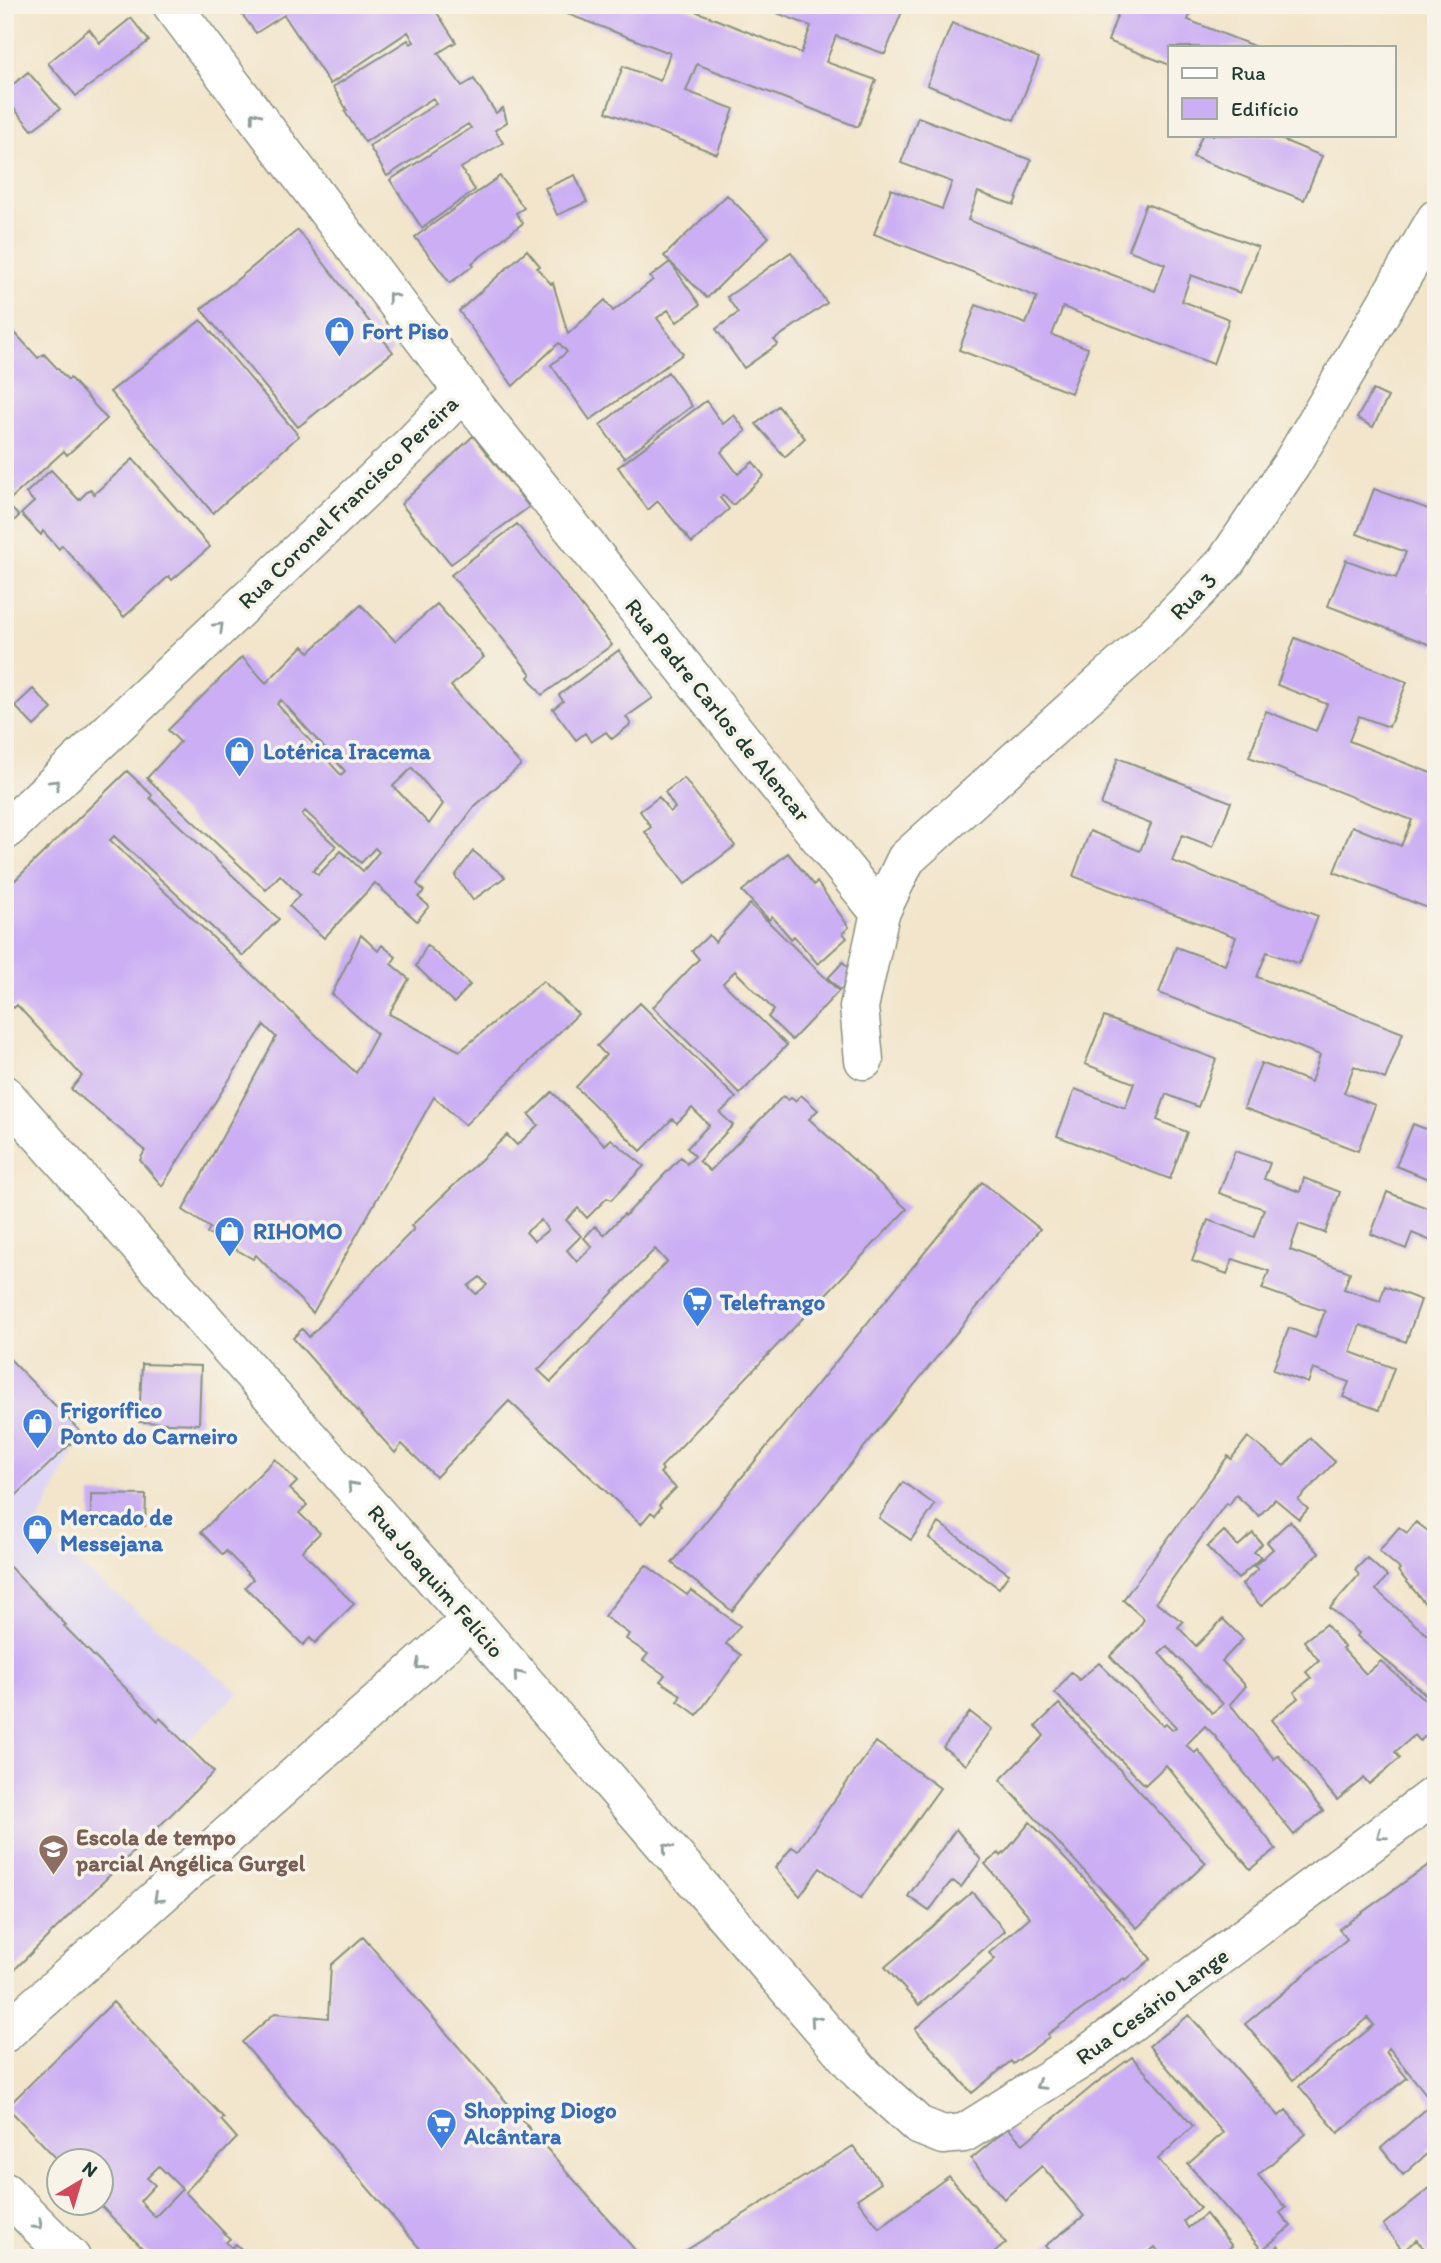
<svg xmlns="http://www.w3.org/2000/svg" width="1441" height="2263" font-family="Itim,sans-serif">
<style>
.built{fill:#ded5f5}
.building{fill:#cbaef4;fill-rule:evenodd}
.lines{fill:none;stroke-linecap:round;stroke-linejoin:round}
.minor-casing{stroke:#889180;stroke-width:41}
.major-casing{stroke:#889180;stroke-width:41}
.minor{stroke:#fff;stroke-width:38}
.major{stroke:#fff;stroke-width:38}
.oneway{stroke:#8f9e9a}
.labels{text-anchor:middle;dominant-baseline:central;stroke-width:7;stroke-linejoin:round;paint-order:stroke}
.shop-label{font-size:23px;font-weight:bold;fill:#366cbe;stroke:#f7f3e8;text-anchor:start}
.street-label{font-size:23px;fill:#1f3d34;stroke:#f7f3e8}
.education-label{font-size:23px;font-weight:bold;fill:#785e54;stroke:#f7f3e8;text-anchor:start}
</style>
<rect width="100%" height="100%" fill="#f7f3e8"/>
<filter id="ink" filterUnits="userSpaceOnUse"><feTurbulence type="fractalNoise" baseFrequency=".0143" numOctaves="2"/><feDisplacementMap in="SourceGraphic" scale="14" xChannelSelector="R" yChannelSelector="G"/><feConvolveMatrix kernelMatrix="1 2 1 2 8 2 1 2 1" color-interpolation-filters="sRGB"/></filter>
<filter id="wash" filterUnits="userSpaceOnUse"><feTurbulence type="fractalNoise" baseFrequency=".00686" numOctaves="4" result="noise"/><feDisplacementMap in="SourceGraphic" scale="28" xChannelSelector="R" yChannelSelector="G"/><feGaussianBlur stdDeviation="1.57" result="paint"/><feColorMatrix in="noise" values="0 0 0 0 0 0 0 0 0 0 0 0 0 0 0 0 0 1.4 0 .05"/><feComposite in="paint" operator="in"/></filter>
<g filter="url(#wash)">
<rect width="100%" height="100%" fill="#f2e5cb"/>
<!-- built -->
<path class="built" d="M 5,1354 L 82,1433 L 35,1530 L 239,1692 L 185,1744 L 5,1585 Z"/>
<g id="blocks">
<!-- building -->
<path class="building" d="M 235,5 L 432,5 L 456,42 L 438,53 L 462,86 L 474,79 L 496,113 L 503,108 L 507,122 L 495,130 L 503,143 L 461,168 L 475,190 L 422,228 L 390,180 L 471,128 L 468,124 L 387,176 L 369,146 L 436,104 L 433,98 L 365,142 L 345,112 L 347,110 L 333,87 L 408,40 L 410,44 L 414,42 L 408,32 L 330,84 L 284,15 L 256,33 Z
M 544,5 L 680,5 L 801,53 L 811,26 L 774,12 L 776,5 L 895,5 L 903,9 L 885,54 L 836,36 L 826,62 L 876,80 L 858,127 L 697,64 L 686,91 L 734,109 L 717,154 L 606,112 L 623,66 L 660,81 L 670,53 Z
M 1121,5 L 1148,5 L 1163,11 L 1166,5 L 1193,5 L 1188,20 L 1256,47 L 1170,47 L 1170,65 L 1108,41 Z
M 131,18 L 149,41 L 76,96 L 48,63 L 89,29 L 100,43 Z
M 952,23 L 1039,58 L 1014,120 L 927,85 Z
M 28,72 L 60,109 L 32,130 L 5,98 L 5,91 Z
M 918,117 L 1031,160 L 1014,205 L 978,192 L 968,220 L 1155,291 L 1165,264 L 1128,250 L 1146,204 L 1258,247 L 1240,293 L 1191,275 L 1182,301 L 1229,319 L 1213,364 L 1063,307 L 1052,335 L 1088,348 L 1071,393 L 959,350 L 976,305 L 1026,324 L 1037,297 L 874,234 L 891,189 L 942,209 L 952,182 L 901,163 Z
M 1202,135 L 1276,135 L 1275,137 L 1322,156 L 1304,200 L 1193,157 Z
M 575,175 L 587,202 L 557,215 L 545,188 Z
M 500,176 L 524,208 L 516,213 L 523,223 L 472,263 L 474,265 L 450,283 L 415,237 Z
M 727,195 L 769,237 L 707,298 L 664,256 Z
M 298,230 L 393,352 L 298,427 L 201,309 Z
M 527,250 L 540,266 L 537,268 L 551,284 L 553,283 L 568,334 L 605,300 L 613,311 L 653,280 L 650,277 L 670,262 L 700,305 L 677,322 L 668,310 L 657,318 L 683,354 L 590,420 L 551,365 L 567,352 L 559,343 L 513,386 L 459,311 Z
M 791,252 L 827,303 L 774,340 L 778,344 L 744,368 L 716,329 L 738,313 L 727,297 Z
M 201,320 L 299,436 L 213,513 L 110,392 Z
M 5,322 L 38,358 L 44,354 L 68,380 L 70,378 L 107,419 L 67,455 L 64,451 L 6,503 L 19,516 L 5,529 Z
M 668,372 L 692,406 L 624,458 L 600,425 Z
M 1373,390 L 1388,397 L 1373,427 L 1357,418 Z
M 706,401 L 723,424 L 734,415 L 746,431 L 721,452 L 738,474 L 753,462 L 764,476 L 733,505 L 723,495 L 720,498 L 729,509 L 692,543 L 658,501 L 648,510 L 618,467 Z
M 778,406 L 805,438 L 785,457 L 756,424 Z
M 473,436 L 529,507 L 451,564 L 401,504 Z
M 133,459 L 210,547 L 172,580 L 169,576 L 124,617 L 62,545 L 59,549 L 43,531 L 41,535 L 21,514 L 34,502 L 26,493 L 51,470 L 79,500 L 90,489 L 94,494 Z
M 1374,489 L 1436,512 L 1436,568 L 1427,590 L 1436,594 L 1436,647 L 1328,606 L 1346,560 L 1396,578 L 1406,552 L 1357,534 Z
M 517,524 L 612,645 L 542,695 L 528,677 L 531,674 L 451,575 Z
M 437,604 L 484,657 L 451,686 L 521,765 L 475,806 L 417,884 L 424,891 L 418,897 L 429,906 L 417,921 L 375,883 L 324,938 L 289,906 L 300,895 L 280,875 L 266,890 L 147,778 L 180,742 L 168,730 L 242,657 L 266,683 L 303,646 L 309,652 L 361,605 L 395,641 ZM 281,700 L 345,771 L 341,775 L 277,704 ZM 412,768 L 443,804 L 429,824 L 393,786 ZM 305,811 L 361,863 L 375,848 L 379,852 L 363,871 L 341,851 L 318,875 L 313,871 L 336,846 L 302,815 Z
M 1295,638 L 1407,682 L 1389,727 L 1359,716 L 1349,741 L 1436,775 L 1436,851 L 1434,856 L 1436,857 L 1436,911 L 1334,872 L 1352,826 L 1401,846 L 1412,820 L 1249,757 L 1266,711 L 1316,731 L 1327,704 L 1277,685 Z
M 619,650 L 653,698 L 626,717 L 631,724 L 612,739 L 606,732 L 591,742 L 585,733 L 576,740 L 553,709 L 563,701 L 559,695 Z
M 33,689 L 52,709 L 34,726 L 15,706 Z
M 1118,758 L 1231,802 L 1213,847 L 1182,835 L 1172,861 L 1318,916 L 1299,964 L 1267,952 L 1257,977 L 1403,1033 L 1385,1079 L 1354,1066 L 1344,1093 L 1375,1105 L 1358,1151 L 1244,1108 L 1261,1063 L 1311,1082 L 1320,1055 L 1159,993 L 1176,947 L 1225,965 L 1236,937 L 1073,876 L 1090,831 L 1140,851 L 1151,824 L 1101,805 Z
M 127,771 L 152,795 L 150,798 L 279,919 L 243,956 L 114,836 L 110,840 L 356,1073 L 377,1034 L 332,994 L 361,935 L 378,951 L 382,945 L 396,957 L 391,964 L 409,979 L 389,1014 L 460,1051 L 543,981 L 578,1014 L 465,1125 L 434,1097 L 313,1313 L 256,1255 L 253,1259 L 207,1233 L 210,1228 L 183,1210 L 276,1037 L 264,1025 L 162,1186 L 140,1160 L 145,1150 L 71,1089 L 82,1076 L 17,1005 L 14,1008 L 5,1000 L 5,890 Z
M 684,778 L 735,846 L 685,884 L 645,832 L 651,827 L 640,811 L 659,797 L 670,812 L 675,808 L 665,792 Z
M 473,851 L 505,877 L 473,900 L 455,876 Z
M 788,853 L 814,885 L 817,882 L 849,927 L 843,933 L 847,938 L 818,964 L 794,936 L 791,939 L 772,916 L 769,920 L 742,891 Z
M 750,904 L 839,991 L 792,1040 L 768,1017 L 774,1010 L 735,971 L 723,983 L 787,1045 L 740,1094 L 653,1007 L 699,959 L 692,951 L 709,935 L 715,942 Z
M 427,945 L 470,985 L 454,1003 L 416,966 Z
M 843,962 L 855,975 L 840,990 L 828,978 Z
M 640,1003 L 736,1098 L 720,1113 L 733,1125 L 699,1161 L 710,1171 L 783,1096 L 788,1100 L 791,1098 L 795,1101 L 801,1095 L 818,1110 L 809,1119 L 907,1209 L 661,1467 L 663,1470 L 660,1473 L 676,1488 L 659,1505 L 661,1507 L 655,1515 L 651,1512 L 641,1524 L 509,1401 L 436,1477 L 402,1444 L 395,1453 L 293,1338 L 302,1329 L 309,1337 L 414,1229 L 411,1226 L 507,1135 L 517,1145 L 538,1125 L 529,1115 L 552,1092 L 605,1145 L 611,1139 L 644,1166 L 611,1200 L 607,1198 L 587,1218 L 578,1208 L 566,1220 L 581,1236 L 567,1250 L 577,1262 L 592,1247 L 584,1238 L 595,1226 L 604,1235 L 624,1214 L 625,1216 L 681,1157 L 687,1164 L 695,1156 L 687,1148 L 709,1125 L 692,1108 L 677,1123 L 672,1119 L 641,1151 L 576,1087 L 606,1055 L 597,1046 ZM 541,1220 L 548,1230 L 534,1241 L 526,1232 ZM 655,1249 L 667,1262 L 551,1382 L 538,1370 ZM 480,1277 L 487,1285 L 476,1294 L 468,1286 Z
M 1104,1017 L 1216,1059 L 1198,1107 L 1166,1094 L 1157,1120 L 1187,1132 L 1170,1179 L 1057,1136 L 1075,1089 L 1125,1108 L 1134,1083 L 1085,1064 Z
M 1413,1124 L 1436,1133 L 1436,1182 L 1396,1166 Z
M 1235,1151 L 1270,1163 L 1264,1179 L 1300,1192 L 1304,1178 L 1340,1192 L 1325,1233 L 1299,1224 L 1290,1250 L 1350,1272 L 1344,1289 L 1380,1301 L 1385,1286 L 1421,1300 L 1406,1342 L 1360,1325 L 1350,1352 L 1394,1368 L 1379,1410 L 1343,1397 L 1349,1382 L 1313,1369 L 1308,1383 L 1273,1370 L 1289,1328 L 1315,1338 L 1325,1311 L 1262,1289 L 1269,1271 L 1233,1259 L 1227,1274 L 1192,1261 L 1208,1220 L 1254,1237 L 1264,1209 L 1219,1193 Z
M 982,1182 L 1040,1229 L 732,1611 L 672,1563 Z
M 1387,1192 L 1432,1210 L 1436,1201 L 1436,1243 L 1412,1233 L 1406,1249 L 1371,1234 Z
M 5,1354 L 82,1433 L 5,1506 L 6,1395 Z
M 142,1364 L 201,1366 L 199,1424 L 139,1422 Z
M 1248,1437 L 1284,1466 L 1310,1438 L 1335,1462 L 1298,1500 L 1308,1509 L 1299,1519 L 1275,1499 L 1259,1516 L 1236,1495 L 1229,1505 L 1226,1503 L 1156,1602 L 1183,1622 L 1178,1627 L 1196,1646 L 1223,1619 L 1243,1639 L 1222,1661 L 1246,1686 L 1230,1704 L 1274,1759 L 1278,1755 L 1323,1811 L 1294,1835 L 1214,1735 L 1205,1726 L 1186,1745 L 1195,1753 L 1198,1750 L 1276,1849 L 1250,1869 L 1166,1765 L 1145,1785 L 1055,1693 L 1071,1672 L 1079,1680 L 1099,1663 L 1163,1726 L 1166,1724 L 1172,1730 L 1176,1727 L 1110,1656 L 1138,1629 L 1144,1619 L 1123,1600 L 1228,1456 L 1231,1459 ZM 1167,1646 L 1223,1704 L 1212,1713 L 1159,1653 Z
M 275,1459 L 297,1482 L 290,1489 L 307,1505 L 299,1513 L 320,1533 L 302,1551 L 354,1604 L 315,1643 L 310,1638 L 303,1645 L 245,1587 L 253,1579 L 226,1551 L 223,1555 L 201,1532 Z
M 903,1482 L 935,1505 L 911,1540 L 879,1518 Z
M 91,1494 L 146,1495 L 145,1526 L 91,1526 Z
M 1290,1521 L 1319,1553 L 1261,1606 L 1242,1584 L 1258,1569 L 1254,1566 L 1273,1549 L 1267,1542 Z
M 1416,1522 L 1436,1537 L 1436,1617 L 1398,1571 L 1400,1569 L 1379,1551 L 1399,1527 L 1407,1533 Z
M 939,1523 L 1009,1574 L 999,1588 L 929,1538 Z
M 1224,1531 L 1238,1546 L 1253,1533 L 1262,1544 L 1254,1552 L 1261,1557 L 1238,1579 L 1207,1547 Z
M 1367,1558 L 1387,1576 L 1376,1590 L 1436,1643 L 1436,1703 L 1357,1636 L 1359,1633 L 1330,1608 L 1359,1575 L 1355,1570 Z
M 5,1562 L 66,1625 L 64,1626 L 158,1721 L 160,1718 L 214,1772 L 5,1979 Z
M 646,1565 L 687,1595 L 691,1590 L 740,1626 L 726,1644 L 741,1655 L 697,1715 L 678,1701 L 681,1695 L 660,1681 L 665,1675 L 643,1660 L 648,1654 L 626,1639 L 629,1634 L 604,1616 Z
M 1326,1624 L 1344,1647 L 1342,1648 L 1366,1674 L 1381,1661 L 1436,1710 L 1436,1727 L 1420,1741 L 1415,1735 L 1395,1752 L 1400,1758 L 1369,1784 L 1364,1778 L 1337,1800 L 1271,1720 L 1298,1698 L 1294,1692 L 1311,1678 L 1306,1672 L 1319,1661 L 1304,1641 Z
M 1059,1704 L 1206,1863 L 1137,1928 L 1000,1780 L 1044,1736 L 1036,1726 Z
M 970,1712 L 992,1729 L 966,1765 L 943,1747 Z
M 876,1742 L 940,1788 L 861,1898 L 820,1868 L 800,1896 L 775,1868 L 792,1847 L 798,1851 Z
M 1030,1822 L 1087,1882 L 1151,1959 L 1125,1981 L 1124,1979 L 1048,2034 L 1049,2037 L 1013,2064 L 1011,2061 L 972,2093 L 915,2029 L 995,1959 L 989,1953 L 1030,1917 L 985,1864 L 999,1853 L 1001,1856 L 1008,1849 Z
M 956,1829 L 981,1860 L 961,1887 L 953,1881 L 949,1884 L 929,1911 L 908,1896 Z
M 1434,1861 L 1436,1862 L 1436,2141 L 1427,2149 L 1429,2152 L 1403,2175 L 1381,2148 L 1433,2103 L 1389,2048 L 1386,2052 L 1407,2078 L 1338,2133 L 1299,2086 L 1374,2025 L 1368,2018 L 1293,2080 L 1245,2024 L 1347,1939 L 1339,1929 Z
M 972,1892 L 1005,1931 L 919,2005 L 885,1967 Z
M 363,1937 L 642,2258 L 428,2258 L 242,2042 L 275,2013 L 328,2018 L 331,1965 Z
M 113,2002 L 224,2118 L 221,2120 L 237,2138 L 185,2192 L 230,2239 L 226,2242 L 232,2248 L 236,2244 L 250,2258 L 152,2258 L 99,2204 L 102,2204 L 102,2161 L 59,2161 L 7,2107 ZM 159,2166 L 182,2189 L 155,2217 L 140,2201 L 155,2185 L 147,2178 Z
M 1189,2015 L 1279,2116 L 1286,2110 L 1306,2134 L 1258,2175 L 1286,2208 L 1280,2213 L 1291,2226 L 1262,2250 L 1188,2164 L 1223,2133 L 1149,2046 Z
M 1132,2057 L 1193,2126 L 1158,2159 L 1200,2208 L 1184,2221 L 1188,2228 L 1206,2214 L 1232,2246 L 1217,2258 L 1150,2258 L 1158,2251 L 1155,2247 L 1142,2258 L 1055,2258 L 1045,2246 L 1084,2216 L 1042,2166 L 1004,2199 L 971,2159 L 1008,2128 L 1023,2144 L 1095,2084 Z
M 853,2146 L 881,2183 L 857,2199 L 879,2228 L 949,2176 L 1006,2243 L 988,2258 L 674,2258 Z
M 1436,2183 L 1436,2258 L 1432,2258 L 1417,2240 L 1403,2251 L 1383,2225 Z
M 1278,2246 L 1288,2258 L 1265,2258 Z"/>
</g>
</g>
<g filter="url(#ink)">
<use href="#blocks" fill-opacity="0" stroke="#889180" stroke-width="2"/>
<g class="lines">
<defs>
<path id="minor" d="M 463,391 L 880,913 L 859,1007 L 864,1060
M 880,913 L 906,859 L 1155,635 L 1225,563 L 1291,465 L 1436,219
M 5,2033 L 471,1620
M 5,2192 L 71,2258"/>
<path id="major" d="M 5,831 L 413,443 L 463,391 L 172,5
M 5,1095 L 471,1620 L 860,2072 L 918,2125 L 943,2135 L 964,2133 L 1083,2058 L 1436,1794"/>
</defs>
<!-- minor casing -->
<use href="#minor" class="minor-casing"/>
<!-- major casing -->
<use href="#major" class="major-casing"/>
<!-- minor -->
<use href="#minor" class="minor"/>
<!-- major -->
<use href="#major" class="major"/>
</g>
<!-- one-way arrows -->
<defs><path id="oneway-chevron" d="M-2-3.5L2.5 0L-2 3.5" fill="none" stroke-width="1.6" stroke-linecap="round" stroke-linejoin="round" transform="scale(1.75)"/></defs>
<g class="oneway">
<use href="#oneway-chevron" transform="translate(255 116) rotate(-127)"/>
<use href="#oneway-chevron" transform="translate(392 297) rotate(-127)"/>
<use href="#oneway-chevron" transform="translate(219 627) rotate(-44)"/>
<use href="#oneway-chevron" transform="translate(55 784) rotate(-44)"/>
<use href="#oneway-chevron" transform="translate(352 1486) rotate(-132)"/>
<use href="#oneway-chevron" transform="translate(420 1665) rotate(138)"/>
<use href="#oneway-chevron" transform="translate(518 1675) rotate(-131)"/>
<use href="#oneway-chevron" transform="translate(1381 1835) rotate(143)"/>
<use href="#oneway-chevron" transform="translate(667 1848) rotate(-131)"/>
<use href="#oneway-chevron" transform="translate(158 1898) rotate(138)"/>
<use href="#oneway-chevron" transform="translate(815 2020) rotate(-131)"/>
<use href="#oneway-chevron" transform="translate(1040 2085) rotate(148)"/>
<use href="#oneway-chevron" transform="translate(38 2225) rotate(45)"/>
</g>
</g>
<!-- icons -->
<defs>
<symbol id="shop-pin" viewBox="-11 -11 22 30"><path d="M0 17L-7.5 6A9.5 9.5 0 1 1 7.5 6Z" fill="#3f7fe0" stroke="#f7f3e8"/><path d="M-5-2.5h2.3a2.7 3.5 0 0 1 5.4 0H5L5.5 6h-11ZM-1.5-2.5h3a1.5 2.3 0 0 0-3 0Z" fill="#fff"/></symbol>
<symbol id="supermarket-pin" viewBox="-11 -11 22 30"><path d="M0 17L-7.5 6A9.5 9.5 0 1 1 7.5 6Z" fill="#3f7fe0" stroke="#f7f3e8"/><path d="M-6-5.5h2.5l.6 2H6L4.5 2H-2.5L-4.4-4H-6ZM-1.5 3.2a1.3 1.3 0 1 0 .1 0ZM3 3.2a1.3 1.3 0 1 0 .1 0Z" fill="#fff"/></symbol>
<symbol id="school-pin" viewBox="-11 -11 22 30"><path d="M0 17L-7.5 6A9.5 9.5 0 1 1 7.5 6Z" fill="#8d6e63" stroke="#f7f3e8"/><path d="M0-5L7-2L0 1L-7-2ZM-4 1L0 2.5L4 1V4Q0 6-4 4Z" fill="#fff"/></symbol>
</defs>
<g fill-rule="evenodd">
<use href="#shop-pin" x="322" y="314" width="35" height="47"/>
<use href="#shop-pin" x="222" y="734" width="35" height="47"/>
<use href="#shop-pin" x="212" y="1214" width="35" height="47"/>
<use href="#supermarket-pin" x="680" y="1284" width="35" height="47"/>
<use href="#shop-pin" x="20" y="1406" width="35" height="47"/>
<use href="#shop-pin" x="20" y="1512" width="35" height="47"/>
<use href="#school-pin" x="36" y="1832" width="35" height="47"/>
<use href="#supermarket-pin" x="424" y="2106" width="35" height="47"/>
</g>
<g class="labels">
<!-- shop labels -->
<g class="shop-label">
<text x="362" y="331">Fort Piso</text>
<text x="263" y="751">Lotérica Iracema</text>
<text x="253" y="1231">RIHOMO</text>
<text x="720" y="1302">Telefrango</text>
<text x="60" y="1410">Frigorífico<tspan x="60" dy="26">Ponto do Carneiro</tspan></text>
<text x="60" y="1517">Mercado de<tspan x="60" dy="26">Messejana</tspan></text>
<text x="464" y="2110">Shopping Diogo<tspan x="464" dy="26">Alcântara</tspan></text>
</g>
<!-- street labels -->
<g class="street-label">
<text transform="translate(348 502) rotate(-44)">Rua Coronel Francisco Pereira</text>
<text transform="translate(1193 596) rotate(-46)">Rua 3</text>
<text transform="translate(718 710) rotate(51)">Rua Padre Carlos de Alencar</text>
<text transform="translate(436 1581) rotate(49)">Rua Joaquim Felício</text>
<text transform="translate(1152 2006) rotate(-36)">Rua Cesário Lange</text>
</g>
<!-- education labels -->
<g class="education-label">
<text x="76" y="1837">Escola de tempo<tspan x="76" dy="26">parcial Angélica Gurgel</tspan></text>
</g>
</g>
<!-- margin -->
<rect width="1441" height="2263" fill="none" stroke="#f7f3e8" stroke-width="28"/>
<!-- legend -->
<rect x="1168" y="46" width="228" height="91" fill="#f7f3e8" stroke="#a1aaa0" stroke-width="2"/>
<rect x="1182" y="68" width="35" height="10" fill="#ffffff" stroke="#a1aaa0" stroke-width="2"/>
<text x="1231" y="80" font-size="21" fill="#1f3d34">Rua</text>
<rect x="1182" y="98" width="35" height="21" fill="#cbaef4" stroke="#a1aaa0" stroke-width="2"/>
<text x="1231" y="116" font-size="21" fill="#1f3d34">Edifício</text>
<!-- north arrow -->
<g transform="translate(80 2182) rotate(38)"><circle r="33" fill="#f7f3e8" stroke="#a1aaa0" stroke-width="2"/>
<path d="M0-5L12 26L0 18L-12 26Z" fill="#d1495b"/>
<text y="-10" font-size="19" font-weight="bold" text-anchor="middle" fill="#1f3d34">N</text>
</g>
</svg>
